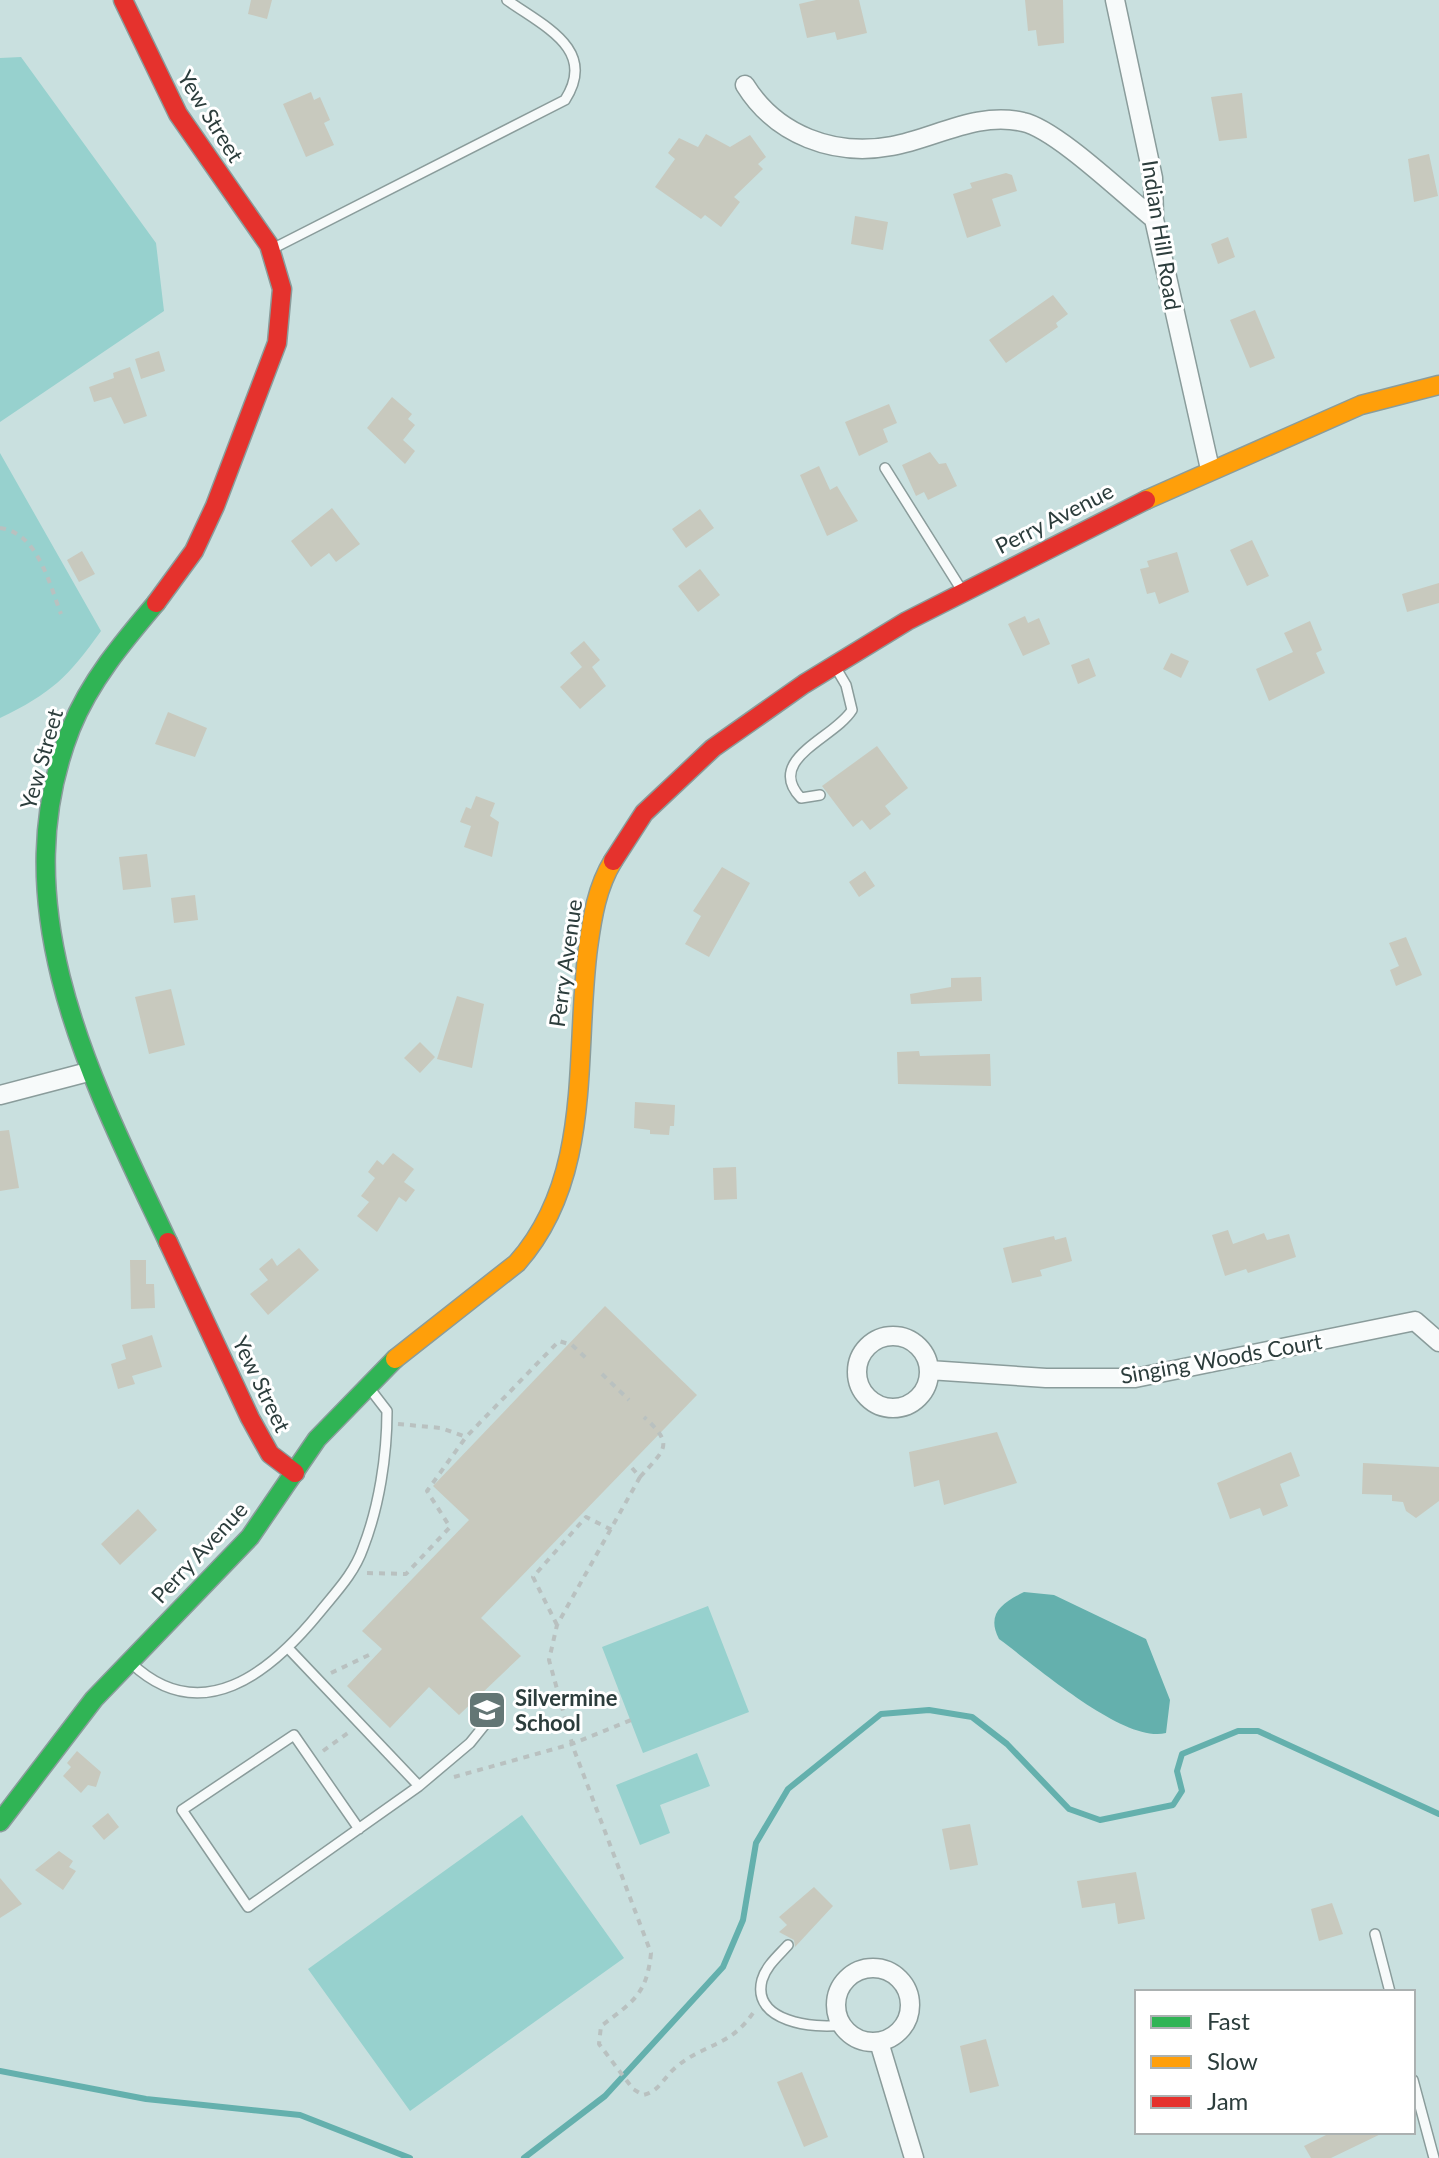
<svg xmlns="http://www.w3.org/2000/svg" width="1439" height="2158" font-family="Lato,sans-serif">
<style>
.green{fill:#97d1ce}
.water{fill:#64b0ad}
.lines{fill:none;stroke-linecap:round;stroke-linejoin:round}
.stream{stroke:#64b0ad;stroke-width:6}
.building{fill:#c8c9be}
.lane-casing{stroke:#8a9c9b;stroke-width:12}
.street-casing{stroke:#8a9c9b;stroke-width:21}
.fast-casing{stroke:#8a9c9b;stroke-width:21}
.slow-casing{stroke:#8a9c9b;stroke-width:21}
.jam-casing{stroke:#8a9c9b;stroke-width:21}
.path{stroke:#b9c1c0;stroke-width:4;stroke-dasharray:6 6;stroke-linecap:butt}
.lane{stroke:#f7fafa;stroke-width:9}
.street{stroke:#f7fafa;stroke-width:18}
.fast{stroke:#30b455;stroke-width:18}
.slow{stroke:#ff9f0a;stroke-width:18}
.jam{stroke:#e5322d;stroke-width:18}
.labels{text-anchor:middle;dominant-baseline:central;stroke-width:6;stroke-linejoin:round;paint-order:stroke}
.street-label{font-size:22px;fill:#2c3d3c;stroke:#fff}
.poi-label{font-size:22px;font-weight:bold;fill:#2c3d3c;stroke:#fff;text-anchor:start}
</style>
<rect width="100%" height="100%" fill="#c9e0df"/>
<!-- green -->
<path class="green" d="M 21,57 L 156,243 L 164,311 L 0,422 L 0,58 Z
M 0,453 L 101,631 C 68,677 52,693 0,718 Z
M 708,1606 L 749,1712 L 643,1753 L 602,1647 Z
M 697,1753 L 710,1786 L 660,1805 L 670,1833 L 640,1845 L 616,1785 Z
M 522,1815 L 624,1958 L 410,2111 L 308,1969 Z"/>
<!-- water -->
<path class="water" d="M 1024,1592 L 1054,1595 L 1146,1639 L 1170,1700 L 1166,1733 C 1124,1744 1035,1665 999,1639 C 986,1614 1002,1603 1024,1592 Z"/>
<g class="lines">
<!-- stream -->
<path class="stream" d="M 0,2071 L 146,2099 L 300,2115 L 410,2158
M 524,2158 L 605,2096 L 723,1967 L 743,1920 L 756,1843 L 788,1789 L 881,1714 L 929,1710 L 972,1717 L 1007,1744 L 1069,1809 L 1100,1820 L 1173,1805 L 1182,1791 L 1177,1771 L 1182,1754 L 1238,1731 L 1258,1731 L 1439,1814"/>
</g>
<!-- building -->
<path class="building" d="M 251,0 L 272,0 L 267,19 L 248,14 Z
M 816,0 L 859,0 L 867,33 L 837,40 L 835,32 L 807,38 L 799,4 Z
M 1025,0 L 1063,0 L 1064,43 L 1038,46 L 1036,30 L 1028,31 Z
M 311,92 L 314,100 L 320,97 L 330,120 L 324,123 L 334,145 L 306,157 L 283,104 Z
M 1242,93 L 1247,138 L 1219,141 L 1211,97 Z
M 706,134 L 730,147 L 750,135 L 766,157 L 758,164 L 763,169 L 734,197 L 740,202 L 721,227 L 705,215 L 701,219 L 655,187 L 675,159 L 668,153 L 679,138 L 698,147 Z
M 1429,154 L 1438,196 L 1414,202 L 1408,159 Z
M 1006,173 L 1012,175 L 1017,191 L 992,199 L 1001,226 L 967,238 L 953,194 L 972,188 L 970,183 Z
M 855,216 L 888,222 L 883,250 L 851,244 Z
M 1228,237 L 1235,257 L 1218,264 L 1211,244 Z
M 1053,295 L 1068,314 L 1056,323 L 1058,327 L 1006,363 L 989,340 Z
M 1255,310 L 1275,358 L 1250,368 L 1230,320 Z
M 159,351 L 165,371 L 141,379 L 135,359 Z
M 130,367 L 147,416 L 124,424 L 111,397 L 94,402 L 89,387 L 114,378 L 113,373 Z
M 392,397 L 412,414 L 408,419 L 415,425 L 403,440 L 415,451 L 405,464 L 367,428 Z
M 889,404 L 897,423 L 883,429 L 888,442 L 859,456 L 845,422 Z
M 930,452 L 939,464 L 946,463 L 957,486 L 928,500 L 924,492 L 916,496 L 902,465 Z
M 819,466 L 830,490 L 837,486 L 858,521 L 827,536 L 800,475 Z
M 332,508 L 360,544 L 336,562 L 329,553 L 311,567 L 291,541 Z
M 700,509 L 714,528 L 686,548 L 672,529 Z
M 1252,540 L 1269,576 L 1247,586 L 1230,550 Z
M 82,551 L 95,574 L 79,582 L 67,560 Z
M 1177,552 L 1189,592 L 1159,604 L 1155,592 L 1147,594 L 1140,569 L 1149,567 L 1147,561 Z
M 700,569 L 720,595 L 698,612 L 678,586 Z
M 1439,583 L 1439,603 L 1407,612 L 1402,594 Z
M 1025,616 L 1028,623 L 1039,618 L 1050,644 L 1023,656 L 1008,624 Z
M 1310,621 L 1322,650 L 1316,653 L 1325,673 L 1269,701 L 1256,669 L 1293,652 L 1284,633 Z
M 584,641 L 600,660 L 592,667 L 606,686 L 580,709 L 560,687 L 582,667 L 570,653 Z
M 1171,653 L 1189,661 L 1181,678 L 1163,669 Z
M 1089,658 L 1096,676 L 1078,684 L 1071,665 Z
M 168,712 L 207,728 L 195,757 L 155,744 Z
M 877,746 L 908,788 L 885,806 L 891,814 L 870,830 L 862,820 L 853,827 L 822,786 Z
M 476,796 L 495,803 L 490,816 L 499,822 L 492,857 L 464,847 L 471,826 L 460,822 L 466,807 L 471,809 Z
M 147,854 L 151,887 L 123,890 L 119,857 Z
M 722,867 L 750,883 L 709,957 L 685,944 L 701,916 L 693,911 Z
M 865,871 L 875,886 L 859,897 L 849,882 Z
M 195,895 L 198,920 L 174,923 L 171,898 Z
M 1406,937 L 1422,975 L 1396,986 L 1390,970 L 1399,966 L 1389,943 Z
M 981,977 L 982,1001 L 911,1004 L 910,994 L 951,987 L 951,978 Z
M 171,989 L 185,1045 L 149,1054 L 135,997 Z
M 457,996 L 484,1004 L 472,1068 L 437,1059 Z
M 420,1042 L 435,1057 L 420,1073 L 404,1058 Z
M 919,1051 L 920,1056 L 990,1054 L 991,1086 L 898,1084 L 897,1052 Z
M 635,1102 L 675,1105 L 674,1126 L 670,1126 L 669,1135 L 650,1134 L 650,1130 L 634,1128 Z
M 9,1130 L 19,1188 L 0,1191 L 0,1131 Z
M 393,1153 L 414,1169 L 404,1182 L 415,1190 L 406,1202 L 399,1197 L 377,1232 L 357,1216 L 369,1202 L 361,1196 L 375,1178 L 368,1172 L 377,1160 L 383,1165 Z
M 736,1167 L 737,1199 L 714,1200 L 713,1168 Z
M 1228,1230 L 1233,1244 L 1264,1233 L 1267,1240 L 1289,1234 L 1296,1257 L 1248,1273 L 1246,1269 L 1225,1276 L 1212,1235 Z
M 1054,1236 L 1055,1240 L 1066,1237 L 1072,1261 L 1040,1270 L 1042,1276 L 1012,1283 L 1003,1248 Z
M 299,1248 L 319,1270 L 268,1315 L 250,1294 L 268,1280 L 259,1269 L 272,1258 L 277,1266 Z
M 130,1260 L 146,1260 L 146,1284 L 154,1284 L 155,1308 L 131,1309 Z
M 605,1306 L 697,1395 L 481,1618 L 521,1656 L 459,1715 L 429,1687 L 390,1728 L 347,1686 L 382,1649 L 362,1631 L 469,1520 L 433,1486 Z
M 152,1335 L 162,1367 L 132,1376 L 135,1384 L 118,1389 L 111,1364 L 126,1359 L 122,1345 Z
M 997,1432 L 1017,1483 L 944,1505 L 939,1480 L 914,1487 L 909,1452 Z
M 1291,1452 L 1300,1476 L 1280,1484 L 1288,1506 L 1263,1516 L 1260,1508 L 1230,1519 L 1217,1483 Z
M 1363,1463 L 1439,1467 L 1439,1501 L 1416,1518 L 1406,1511 L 1403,1502 L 1392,1501 L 1392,1495 L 1362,1494 Z
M 138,1509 L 157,1530 L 120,1565 L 101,1544 Z
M 77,1751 L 101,1772 L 96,1787 L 88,1785 L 81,1793 L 63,1776 L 71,1767 L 67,1763 Z
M 108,1813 L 119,1827 L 104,1840 L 92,1826 Z
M 970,1824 L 978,1865 L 950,1870 L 942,1829 Z
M 59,1851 L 73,1861 L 69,1867 L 76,1871 L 63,1890 L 35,1870 Z
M 1136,1872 L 1145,1919 L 1118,1924 L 1115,1903 L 1082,1908 L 1077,1881 Z
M 0,1878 L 22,1904 L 0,1918 Z
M 814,1887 L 833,1906 L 795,1947 L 794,1940 L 779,1932 L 787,1925 L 779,1917 Z
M 1332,1903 L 1343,1934 L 1319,1941 L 1311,1909 Z
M 986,2039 L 999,2086 L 970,2093 L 960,2046 Z
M 802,2072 L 828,2137 L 804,2147 L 777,2082 Z
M 1332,2132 L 1385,2132 L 1331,2158 L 1311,2158 L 1304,2146 Z"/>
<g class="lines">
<defs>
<path id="lane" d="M 274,248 L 565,100 C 598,49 543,26 507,0
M 885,468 L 961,589
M 820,795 L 801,798 C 764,759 835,738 852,710 L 846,685 L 836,668
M 288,1648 L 419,1786 L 248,1907 L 182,1810 L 294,1735 L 359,1829
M 131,1663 C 201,1729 270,1673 319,1613 C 335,1593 354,1574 363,1548 C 379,1507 387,1456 387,1411 L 367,1385
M 419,1786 L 470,1743 L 495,1712
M 1375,1934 L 1390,1992
M 788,1945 C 778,1956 766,1966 762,1980 C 751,2022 815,2029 841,2025
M 1413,2080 L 1434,2158"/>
<path id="street" d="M 1115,0 L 1153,178 L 1154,219 L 1210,469
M 745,85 C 776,135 834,157 892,146 C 935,138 978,111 1023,122 C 1056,129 1124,195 1154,219
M 0,1095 L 88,1072
M857 1372a36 36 0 1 1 72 0a36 36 0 1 1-72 0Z
M 929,1370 L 1046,1378 L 1135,1378 L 1415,1321 L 1439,1342
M836 2005a37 37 0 1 1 74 0a37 37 0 1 1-74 0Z
M 879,2042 L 914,2158"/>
<path id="fast" d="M 156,603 C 123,642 90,681 71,728 C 0,908 93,1083 168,1242
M 0,1822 L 94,1699 L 250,1537 L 317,1439 L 395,1359"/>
<path id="slow" d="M 1146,500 L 1361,405 L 1439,385
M 395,1359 L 517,1263 C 594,1176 574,1055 588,948 C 592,918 597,887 613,861"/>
<path id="jam" d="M 123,0 L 178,114 L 269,245 L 282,289 L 277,343 L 215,506 L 194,551 L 156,603
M 613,861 L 644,813 L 713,748 L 804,684 L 907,621 L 1146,500
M 168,1242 L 250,1418 L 270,1454 L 295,1473"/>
</defs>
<!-- lane casing -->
<use href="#lane" class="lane-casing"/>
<!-- street casing -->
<use href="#street" class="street-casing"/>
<!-- fast casing -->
<use href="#fast" class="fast-casing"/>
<!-- slow casing -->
<use href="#slow" class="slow-casing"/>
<!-- jam casing -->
<use href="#jam" class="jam-casing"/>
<!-- path -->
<path class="path" d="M 0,528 C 38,533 49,583 61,614
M 602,1374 L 629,1400
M 398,1424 L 441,1428 L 466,1437
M 632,1468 L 640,1477 L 557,1625 L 549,1660 L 573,1747 L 651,1953 C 647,1994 633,2002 601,2026 L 599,2044 L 633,2089 L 643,2095 C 659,2092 664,2077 676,2067 C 705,2043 730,2047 753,2013
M 640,1477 C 665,1449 675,1445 644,1417
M 367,1573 L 406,1574 L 450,1527 L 427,1491 L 466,1437 L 559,1341 L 572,1345 L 586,1358
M 557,1625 L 533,1577 L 586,1517 L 612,1530
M 331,1673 L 373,1653
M 323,1751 L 348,1733
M 454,1777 L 572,1744 L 631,1720"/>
<!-- lane -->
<use href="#lane" class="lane"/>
<!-- street -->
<use href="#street" class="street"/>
<!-- fast -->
<use href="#fast" class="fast"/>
<!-- slow -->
<use href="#slow" class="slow"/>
<!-- jam -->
<use href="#jam" class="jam"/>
</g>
<!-- icons -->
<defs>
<symbol id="school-square" viewBox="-11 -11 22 22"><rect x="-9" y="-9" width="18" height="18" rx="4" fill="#637675" stroke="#fff"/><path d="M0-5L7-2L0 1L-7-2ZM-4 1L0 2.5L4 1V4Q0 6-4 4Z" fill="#fff"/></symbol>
</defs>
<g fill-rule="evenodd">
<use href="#school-square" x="465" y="1688" width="44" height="44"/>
</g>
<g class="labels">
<!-- street labels -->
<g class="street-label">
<text transform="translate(211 116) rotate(58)">Yew Street</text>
<text transform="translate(1162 235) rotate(81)">Indian Hill Road</text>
<text transform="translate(1054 518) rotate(-27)">Perry Avenue</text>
<text transform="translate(41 759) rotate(-74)">Yew Street</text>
<text transform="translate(565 963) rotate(-82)">Perry Avenue</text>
<text transform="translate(1221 1358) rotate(-10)">Singing Woods Court</text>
<text transform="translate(262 1384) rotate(64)">Yew Street</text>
<text transform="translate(199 1552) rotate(-47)">Perry Avenue</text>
</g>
<!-- poi labels -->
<g class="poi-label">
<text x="515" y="1697">Silvermine<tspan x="515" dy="25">School</tspan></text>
</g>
</g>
<!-- legend -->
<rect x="1135" y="1990" width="280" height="144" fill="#ffffff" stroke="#abb1b1" stroke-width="2"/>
<rect x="1151" y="2016" width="40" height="12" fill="#30b455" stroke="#abb1b1" stroke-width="2"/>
<text x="1207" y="2030" font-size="24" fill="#2c3d3c">Fast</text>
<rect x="1151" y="2056" width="40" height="12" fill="#ff9f0a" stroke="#abb1b1" stroke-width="2"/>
<text x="1207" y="2070" font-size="24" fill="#2c3d3c">Slow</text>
<rect x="1151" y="2096" width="40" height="12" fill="#e5322d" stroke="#abb1b1" stroke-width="2"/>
<text x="1207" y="2110" font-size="24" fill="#2c3d3c">Jam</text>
</svg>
